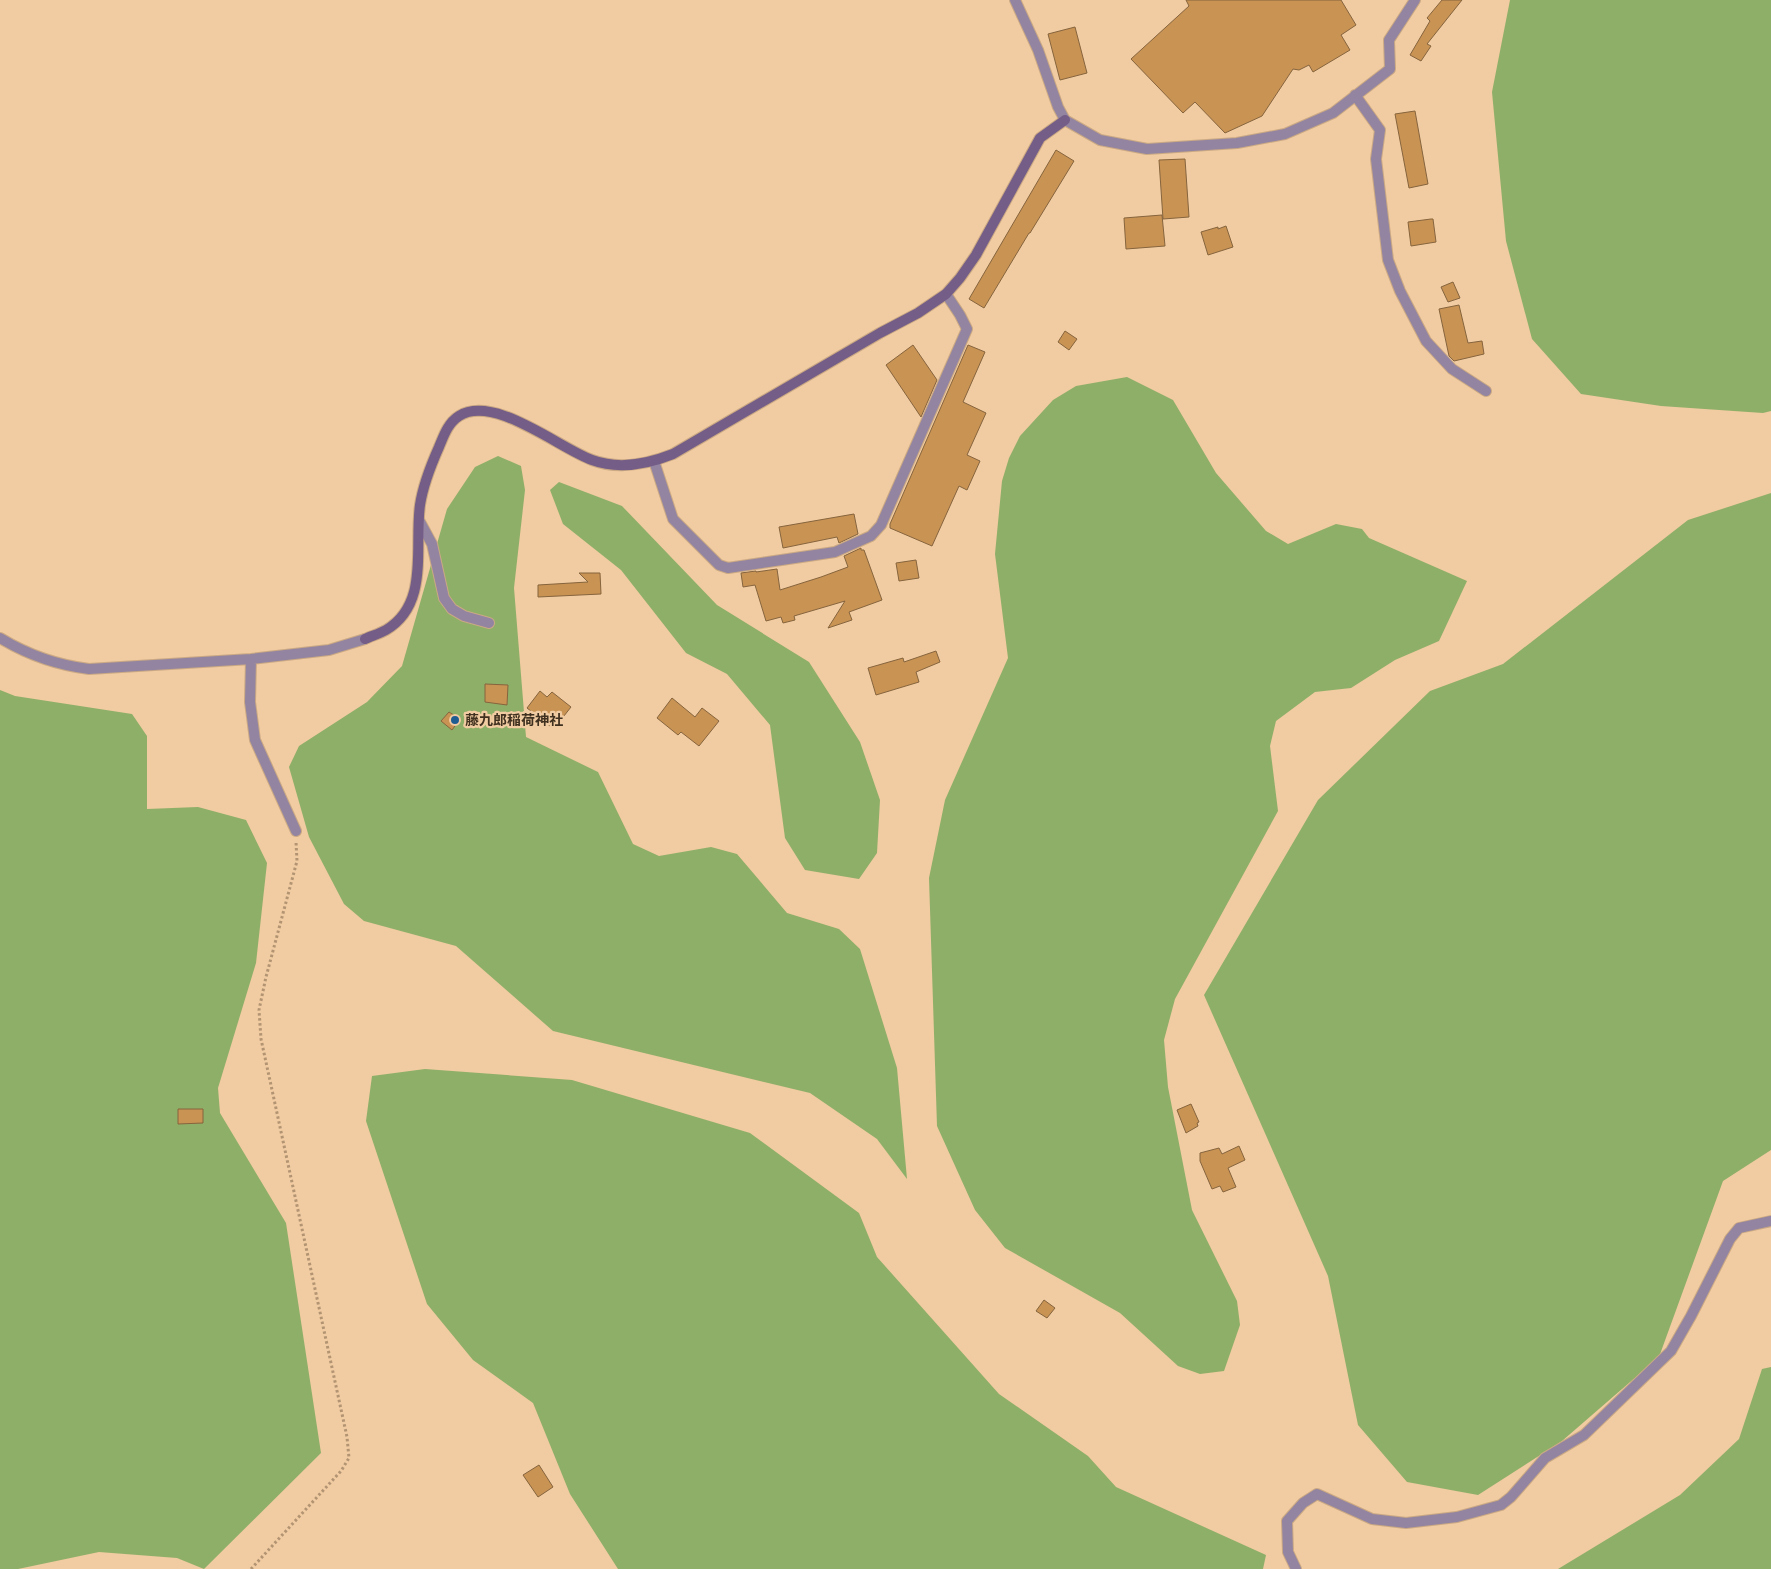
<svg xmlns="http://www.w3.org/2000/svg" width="1771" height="1569" font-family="'Fira Sans Condensed','Noto Sans JP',sans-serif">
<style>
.forest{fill:#8eaf68}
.building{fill:#c99354;stroke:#86643d}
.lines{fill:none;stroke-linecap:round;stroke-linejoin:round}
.street-casing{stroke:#caa984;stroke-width:12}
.secondary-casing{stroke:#caa984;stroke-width:12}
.path{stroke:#b29473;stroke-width:3;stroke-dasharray:2.5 2.5;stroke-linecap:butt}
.street{stroke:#9384a1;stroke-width:10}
.secondary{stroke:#745d87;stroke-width:10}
.poi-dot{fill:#1e5c92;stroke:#f1cba1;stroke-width:2}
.labels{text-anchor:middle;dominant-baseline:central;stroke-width:4.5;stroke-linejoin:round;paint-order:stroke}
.poi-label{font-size:14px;font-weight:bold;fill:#3f301f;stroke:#f1cba1;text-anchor:start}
</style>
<rect width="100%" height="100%" fill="#f1cba1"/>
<!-- forest -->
<path class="forest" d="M 1510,0 L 1771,0 L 1771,411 L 1763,413 L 1661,406 L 1581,394 L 1532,339 L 1506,241 L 1492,92 Z
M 1127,377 L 1173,400 L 1216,473 L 1266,531 L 1288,544 L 1336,524 L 1362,529 L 1369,538 L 1467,581 L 1439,641 L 1395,660 L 1351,688 L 1315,692 L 1276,721 L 1270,746 L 1278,811 L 1175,999 L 1164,1040 L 1168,1087 L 1192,1210 L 1237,1301 L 1240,1325 L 1224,1371 L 1200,1374 L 1178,1366 L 1120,1313 L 1005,1248 L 975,1210 L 937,1126 L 929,878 L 945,800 L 1008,658 L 995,554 L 1002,481 L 1009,458 L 1020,436 L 1053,400 L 1076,386 Z
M 498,456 L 521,466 L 525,490 L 514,588 L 526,737 L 598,772 L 633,844 L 659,856 L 711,847 L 737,854 L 787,913 L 839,929 L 860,949 L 897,1068 L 907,1179 L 877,1139 L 810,1093 L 553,1031 L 456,946 L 364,921 L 344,904 L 309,837 L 289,767 L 299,746 L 367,702 L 402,666 L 447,509 L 475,467 Z
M 559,482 L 622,506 L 717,605 L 809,662 L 860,742 L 880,800 L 877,853 L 859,879 L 805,870 L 785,838 L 770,725 L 727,674 L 686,653 L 621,570 L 563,524 L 550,490 Z
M 1771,493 L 1771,1150 L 1723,1181 L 1659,1357 L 1562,1441 L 1478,1495 L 1407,1482 L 1358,1425 L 1328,1276 L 1204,995 L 1318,800 L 1430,691 L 1503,664 L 1688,520 Z
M 0,690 L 15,696 L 132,714 L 147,736 L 147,809 L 198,807 L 246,820 L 267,863 L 256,963 L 218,1088 L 220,1113 L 286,1223 L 321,1453 L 204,1569 L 177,1558 L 99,1552 L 18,1569 L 0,1569 Z
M 425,1069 L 572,1080 L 750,1133 L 859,1213 L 877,1257 L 999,1394 L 1088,1456 L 1116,1487 L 1266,1555 L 1263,1569 L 618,1569 L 570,1494 L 533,1403 L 473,1360 L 427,1304 L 366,1121 L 372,1076 Z
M 1771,1367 L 1771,1569 L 1558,1569 L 1680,1495 L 1739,1439 L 1762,1369 Z"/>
<!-- building -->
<path class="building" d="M 1186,0 L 1341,0 L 1356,25 L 1341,35 L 1350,50 L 1313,72 L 1309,65 L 1299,70 L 1293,69 L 1262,116 L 1225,133 L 1195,102 L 1183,113 L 1131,59 L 1189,6 Z
M 1442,0 L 1462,0 L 1427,44 L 1431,46 L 1421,61 L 1410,55 L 1430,21 L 1427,18 Z
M 1075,27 L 1087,73 L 1060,80 L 1048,34 Z
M 1415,111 L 1428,184 L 1409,188 L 1395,114 Z
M 1056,150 L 1074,161 L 1030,233 L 1029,233 L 984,308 L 969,299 Z
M 1185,159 L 1189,217 L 1163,219 L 1159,160 Z
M 1162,215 L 1165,246 L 1126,249 L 1124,218 Z
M 1431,219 L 1433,219 L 1436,242 L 1411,246 L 1408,222 Z
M 1226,226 L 1233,247 L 1208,255 L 1201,232 L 1218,227 L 1218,229 Z
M 1453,282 L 1460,298 L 1448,302 L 1441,287 Z
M 1459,305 L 1468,343 L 1482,341 L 1484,354 L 1454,361 L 1449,356 L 1439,309 Z
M 1065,331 L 1077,339 L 1069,350 L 1058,342 Z
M 913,345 L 937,380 L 921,417 L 886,365 Z
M 968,345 L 985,352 L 963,402 L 986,413 L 967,455 L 980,461 L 967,490 L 959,486 L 932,546 L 890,528 L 890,524 Z
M 854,514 L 858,534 L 839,543 L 837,537 L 783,548 L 779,527 Z
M 861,548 L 861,550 L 864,550 L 882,600 L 849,612 L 852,620 L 828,628 L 845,601 L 794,616 L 795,620 L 783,623 L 781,617 L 766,621 L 755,585 L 743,587 L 741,573 L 756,571 L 756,572 L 777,569 L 780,590 L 821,577 L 848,567 L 844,556 Z
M 916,560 L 919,578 L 899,581 L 896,563 Z
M 579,573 L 600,573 L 601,594 L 538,597 L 538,585 L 588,582 Z
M 936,651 L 940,662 L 916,672 L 919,682 L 876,695 L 868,668 L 903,658 L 904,662 Z
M 485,684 L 508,685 L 507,705 L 485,702 Z
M 540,691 L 547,697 L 552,692 L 571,707 L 560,721 L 556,718 L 550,726 L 527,708 Z
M 672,698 L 695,717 L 702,708 L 719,721 L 699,746 L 681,732 L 678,735 L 657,718 Z
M 449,712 L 460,719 L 452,730 L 441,721 Z
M 1191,1104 L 1199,1122 L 1197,1123 L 1198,1126 L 1186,1133 L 1177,1110 Z
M 178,1109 L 203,1109 L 203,1123 L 178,1124 Z
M 1239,1146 L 1245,1160 L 1228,1168 L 1236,1187 L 1223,1192 L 1220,1186 L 1212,1189 L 1200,1161 L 1200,1153 L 1219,1148 L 1222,1154 Z
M 1044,1300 L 1055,1308 L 1047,1318 L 1036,1311 Z
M 539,1465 L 553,1487 L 538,1497 L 523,1475 Z"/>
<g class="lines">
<defs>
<path id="street" d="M 1015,0 L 1038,50 L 1058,107 L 1065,120 L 1100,140 L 1147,149 L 1237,143 L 1285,134 L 1333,113 L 1390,69 L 1389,40 L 1415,0
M 1355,95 L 1380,130 L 1376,159 L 1388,260 L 1400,291 L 1426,341 L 1452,369 L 1486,391
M 654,461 L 673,519 L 719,565 L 728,568 L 835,552 L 871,536 L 881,525 L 967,329 L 960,315 L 946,294
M 419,520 L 432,544 L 444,598 L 452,609 L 464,616 L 489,623
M 0,638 C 28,655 56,665 89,669 L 251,659 L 329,650 L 365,639
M 251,659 L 250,702 L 255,740 L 296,831
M 1296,1569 L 1288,1552 L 1287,1521 L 1303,1503 L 1317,1494 L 1372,1519 L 1406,1523 L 1457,1517 L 1501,1505 L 1511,1497 L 1545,1458 L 1584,1435 L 1671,1351 L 1691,1316 L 1730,1239 L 1739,1228 L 1771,1221"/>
<path id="secondary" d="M 365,639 C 371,636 379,634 386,630 C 430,604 414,547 420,505 C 423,485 431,465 439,447 C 444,435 448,423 459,416 C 494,394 559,448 592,460 C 619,470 648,464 673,454 L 880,333 L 918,313 L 946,294 L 960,278 L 976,255 L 1040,138 L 1065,120"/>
</defs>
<!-- street casing -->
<use href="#street" class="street-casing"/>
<!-- secondary casing -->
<use href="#secondary" class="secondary-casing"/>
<!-- path -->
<path class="path" d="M 251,1569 L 341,1471 L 349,1458 L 347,1437 L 261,1039 L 259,1010 L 266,977 L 297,861 L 296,842"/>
<!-- street -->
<use href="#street" class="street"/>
<!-- secondary -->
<use href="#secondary" class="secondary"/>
</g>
<!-- markers -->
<circle class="poi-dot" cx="455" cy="720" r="5"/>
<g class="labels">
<!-- poi labels -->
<g class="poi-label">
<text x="465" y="720">藤九郎稲荷神社</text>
</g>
</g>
</svg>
